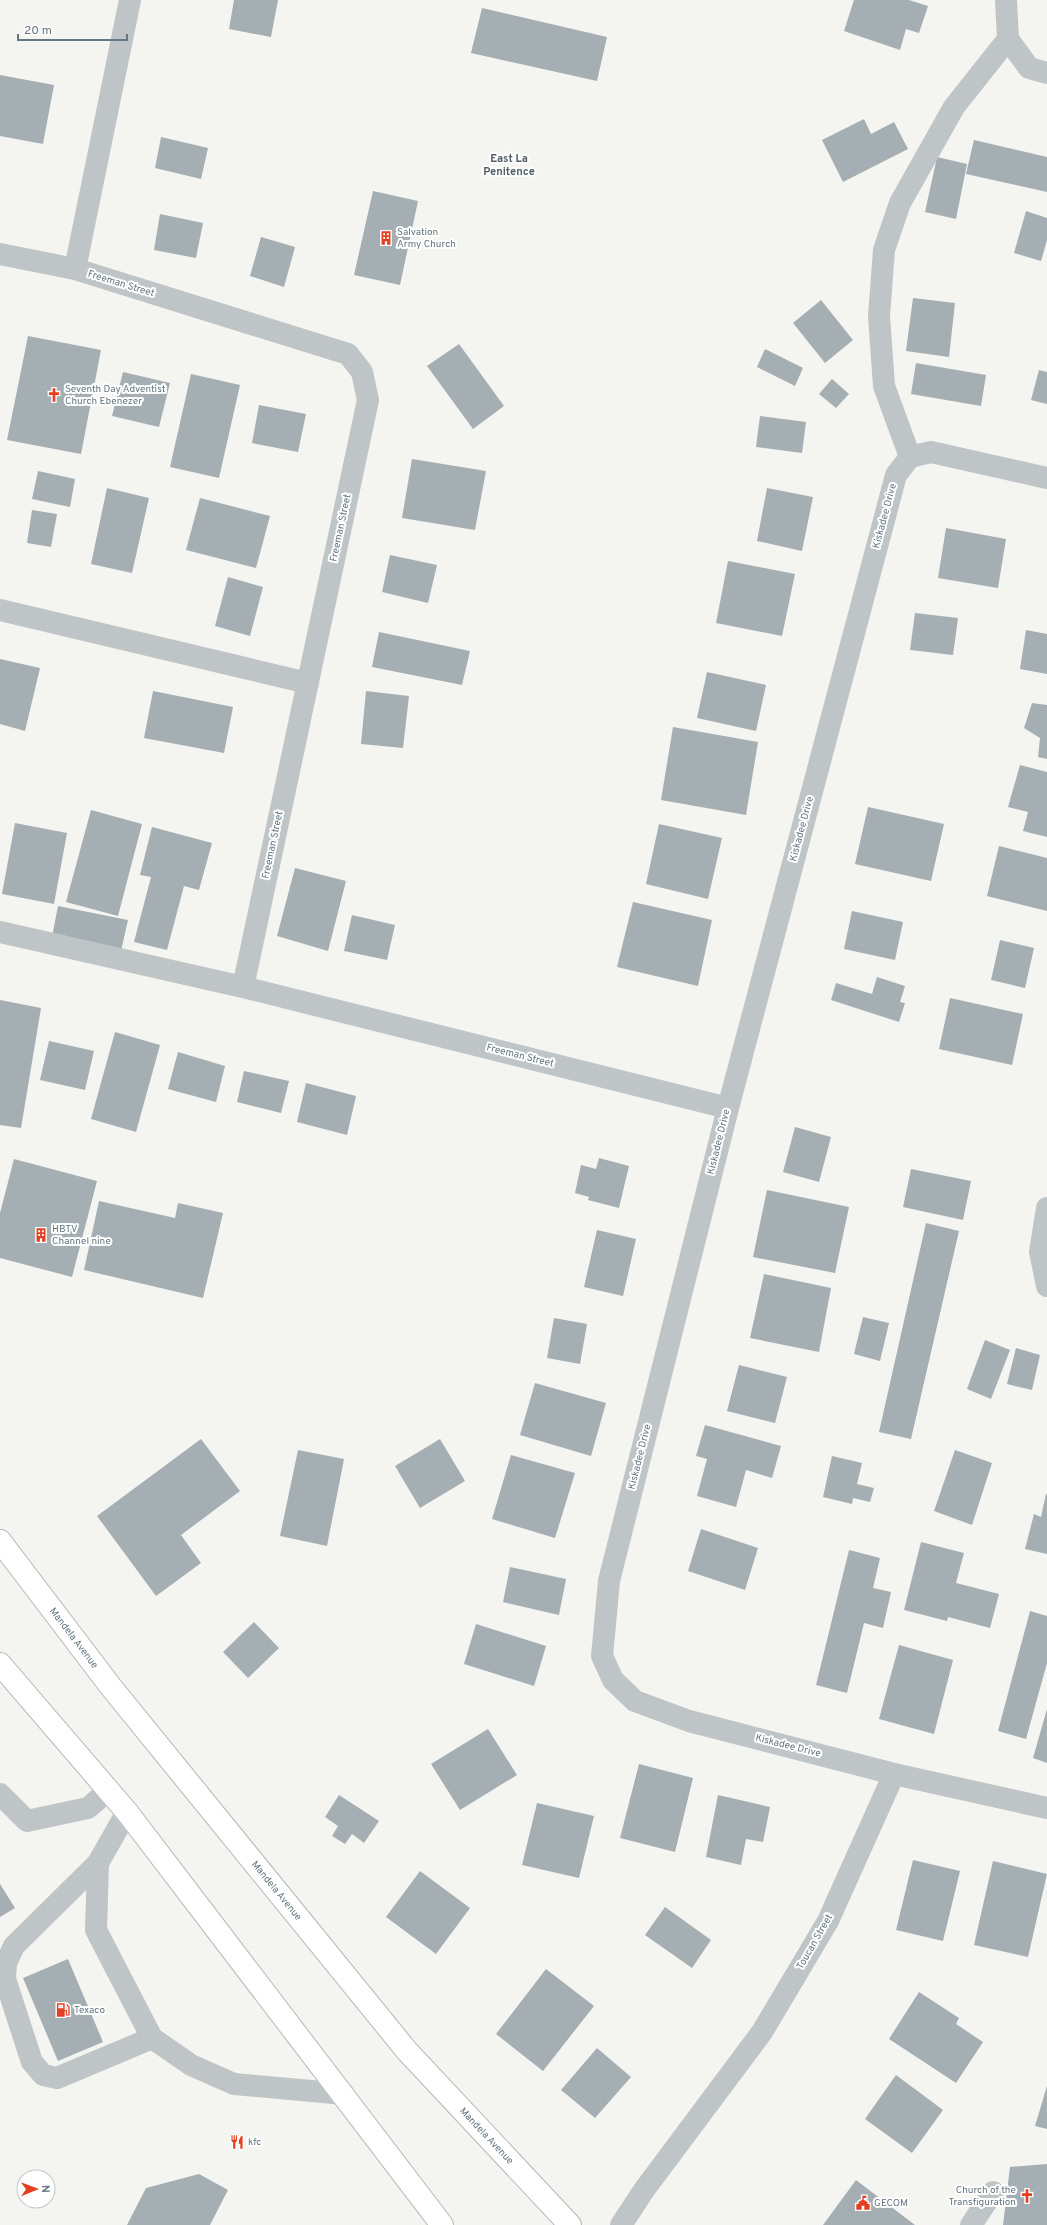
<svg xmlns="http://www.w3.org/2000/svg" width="1047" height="2225" font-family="Overpass,sans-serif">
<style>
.building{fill:#a5afb3}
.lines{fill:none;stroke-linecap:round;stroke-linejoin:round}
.major-casing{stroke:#b2b7ba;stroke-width:24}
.minor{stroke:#bfc4c6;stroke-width:22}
.major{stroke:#fff;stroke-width:22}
.labels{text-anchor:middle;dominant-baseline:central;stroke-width:4;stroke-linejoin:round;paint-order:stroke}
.poi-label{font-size:10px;fill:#637681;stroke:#fff;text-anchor:start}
.street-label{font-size:10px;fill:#637681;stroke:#fff}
.neighbourhood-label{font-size:11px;font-weight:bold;fill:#515e66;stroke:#fff}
</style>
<rect width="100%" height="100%" fill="#f4f4f0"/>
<!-- building -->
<path class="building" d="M 234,0 L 278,0 L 271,37 L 229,29 Z
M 854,0 L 909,0 L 928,6 L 919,33 L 906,29 L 900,50 L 844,31 Z
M 482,8 L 607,37 L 597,81 L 471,53 Z
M 0,75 L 54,85 L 43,144 L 0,136 Z
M 864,119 L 871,134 L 894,122 L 908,149 L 843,182 L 822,140 Z
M 161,137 L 208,148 L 201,179 L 155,168 Z
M 974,140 L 1047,157 L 1047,192 L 966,174 Z
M 937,157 L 967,164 L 956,219 L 925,212 Z
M 373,191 L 418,201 L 400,285 L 354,275 Z
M 1026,211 L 1047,218 L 1047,240 L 1041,261 L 1014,253 Z
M 160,214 L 203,223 L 196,258 L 154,250 Z
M 261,237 L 295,247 L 284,287 L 250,276 Z
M 913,298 L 955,303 L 949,357 L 906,351 Z
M 821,300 L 853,340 L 825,363 L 793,323 Z
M 28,336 L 101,350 L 81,454 L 7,440 Z
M 459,344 L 504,406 L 473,429 L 427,366 Z
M 765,349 L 803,368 L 795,386 L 757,367 Z
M 916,363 L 986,375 L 981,406 L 911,394 Z
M 1039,370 L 1047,372 L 1047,404 L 1031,400 Z
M 123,372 L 170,383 L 159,427 L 112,416 Z
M 191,374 L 240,385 L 219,478 L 170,467 Z
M 832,379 L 849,394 L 836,408 L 819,394 Z
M 259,405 L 306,414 L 298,452 L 252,443 Z
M 760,416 L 806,422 L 802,453 L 756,447 Z
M 412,459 L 486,471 L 475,530 L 402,518 Z
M 38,471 L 75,479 L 70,507 L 32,499 Z
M 107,488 L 149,498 L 132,573 L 91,564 Z
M 767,488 L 813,497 L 802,551 L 757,541 Z
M 200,498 L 270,516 L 256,568 L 186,550 Z
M 32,510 L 57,514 L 51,547 L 27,543 Z
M 946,528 L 1006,539 L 998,588 L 938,578 Z
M 390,555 L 437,565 L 428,603 L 382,592 Z
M 728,561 L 795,574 L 782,636 L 716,623 Z
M 228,577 L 263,587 L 250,636 L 215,626 Z
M 915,613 L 958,618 L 953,655 L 910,650 Z
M 1026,630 L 1047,634 L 1047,674 L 1020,669 Z
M 379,632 L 470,651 L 462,685 L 372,667 Z
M 0,659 L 40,668 L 25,731 L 0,724 Z
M 707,672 L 766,685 L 756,731 L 697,718 Z
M 153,691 L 233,707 L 224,753 L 144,738 Z
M 366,691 L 409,696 L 403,748 L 361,744 Z
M 1032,703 L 1047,705 L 1047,759 L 1038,757 L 1040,738 L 1024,728 Z
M 673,727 L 758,742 L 746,815 L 661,800 Z
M 1020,765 L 1047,772 L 1047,837 L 1023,831 L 1028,812 L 1008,807 Z
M 868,807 L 944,824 L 931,881 L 855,864 Z
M 91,810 L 142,824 L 118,916 L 66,902 Z
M 15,823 L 67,833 L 54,904 L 2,894 Z
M 659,824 L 722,838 L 708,899 L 646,884 Z
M 152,827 L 212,843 L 199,890 L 184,886 L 167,950 L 134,942 L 151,877 L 140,875 Z
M 999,846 L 1047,858 L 1047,911 L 987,896 Z
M 295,868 L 346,881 L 328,951 L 277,936 Z
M 633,902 L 712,920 L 698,986 L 617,967 Z
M 58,906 L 128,920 L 121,951 L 52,937 Z
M 852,911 L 903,922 L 895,960 L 844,949 Z
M 352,915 L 395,925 L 387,960 L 344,951 Z
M 1000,940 L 1034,948 L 1025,988 L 991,980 Z
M 877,977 L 905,986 L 900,1002 L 905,1003 L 899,1022 L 831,1000 L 836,983 L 872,994 Z
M 950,998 L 1023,1014 L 1012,1065 L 939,1049 Z
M 0,1000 L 41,1008 L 21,1128 L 0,1125 Z
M 115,1032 L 160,1045 L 136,1132 L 91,1119 Z
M 49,1041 L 94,1051 L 85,1090 L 40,1080 Z
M 178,1052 L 225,1066 L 216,1102 L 168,1089 Z
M 244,1071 L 289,1081 L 281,1113 L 237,1102 Z
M 306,1083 L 356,1096 L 347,1135 L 297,1122 Z
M 795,1127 L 831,1137 L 819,1182 L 783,1172 Z
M 599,1158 L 629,1166 L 619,1208 L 588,1200 L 589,1197 L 575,1193 L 581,1165 L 596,1169 Z
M 14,1159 L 97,1181 L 72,1277 L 0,1258 L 0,1213 Z
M 911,1169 L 971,1181 L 963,1220 L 903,1207 Z
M 767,1190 L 849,1207 L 835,1273 L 753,1257 Z
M 99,1201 L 175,1218 L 178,1203 L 223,1213 L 203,1298 L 84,1270 Z
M 926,1223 L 959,1231 L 911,1439 L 879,1432 Z
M 597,1230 L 636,1239 L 623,1296 L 584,1287 Z
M 764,1274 L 831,1288 L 819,1352 L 750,1338 Z
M 863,1317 L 889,1323 L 880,1361 L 854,1354 Z
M 554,1318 L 587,1324 L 580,1364 L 547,1358 Z
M 985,1340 L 1010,1350 L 991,1399 L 967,1389 Z
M 1016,1348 L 1040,1355 L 1032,1390 L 1007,1384 Z
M 739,1365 L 787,1377 L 775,1423 L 727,1411 Z
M 535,1383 L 606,1403 L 591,1456 L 520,1435 Z
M 705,1425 L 781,1446 L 772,1478 L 746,1470 L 736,1507 L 697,1496 L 707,1459 L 696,1456 Z
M 201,1439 L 240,1491 L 181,1535 L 201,1563 L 156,1596 L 97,1516 Z
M 440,1439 L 465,1481 L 420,1508 L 395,1466 Z
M 298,1450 L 344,1459 L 327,1546 L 280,1536 Z
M 955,1450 L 992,1463 L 972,1525 L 934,1511 Z
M 511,1455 L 575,1473 L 555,1538 L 492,1519 Z
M 832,1456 L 862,1463 L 857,1484 L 874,1488 L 870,1502 L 853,1498 L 852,1504 L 823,1497 Z
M 1046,1494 L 1047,1494 L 1047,1554 L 1025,1549 L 1034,1514 L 1041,1517 Z
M 701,1529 L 758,1548 L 745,1590 L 688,1571 Z
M 921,1542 L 964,1553 L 956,1583 L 999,1594 L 990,1628 L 948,1617 L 947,1621 L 904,1610 Z
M 849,1550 L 880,1558 L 873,1588 L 891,1592 L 883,1628 L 864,1623 L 847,1693 L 816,1685 Z
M 510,1567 L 566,1579 L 559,1615 L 503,1602 Z
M 1030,1611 L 1047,1616 L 1047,1663 L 1026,1739 L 998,1731 Z
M 254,1622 L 279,1648 L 248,1678 L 223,1652 Z
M 476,1624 L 546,1646 L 534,1686 L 464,1664 Z
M 899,1645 L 953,1660 L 934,1734 L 879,1719 Z
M 1047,1709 L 1047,1763 L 1033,1758 Z
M 488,1729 L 517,1775 L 460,1810 L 431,1764 Z
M 639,1764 L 693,1778 L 675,1852 L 620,1838 Z
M 339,1795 L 379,1821 L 364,1843 L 352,1834 L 345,1844 L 332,1836 L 338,1826 L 325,1817 Z
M 718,1795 L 770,1807 L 763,1842 L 746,1839 L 741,1865 L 706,1857 Z
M 537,1803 L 594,1816 L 579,1878 L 522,1865 Z
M 913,1860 L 960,1871 L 943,1941 L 896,1930 Z
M 993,1861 L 1047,1874 L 1028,1957 L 974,1945 Z
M 420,1871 L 470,1908 L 436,1954 L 386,1917 Z
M 0,1884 L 15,1908 L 0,1917 Z
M 665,1907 L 711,1940 L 692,1968 L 645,1935 Z
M 68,1959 L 103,2042 L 58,2061 L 23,1978 Z
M 546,1969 L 594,2006 L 543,2071 L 496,2034 Z
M 919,1992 L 959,2018 L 956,2024 L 983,2042 L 956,2083 L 889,2039 Z
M 597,2048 L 631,2077 L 595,2118 L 561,2090 Z
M 896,2075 L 943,2110 L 912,2153 L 865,2119 Z
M 1047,2086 L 1047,2129 L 1035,2126 Z
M 1047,2164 L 1047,2225 L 1003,2225 L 1010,2167 Z
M 199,2174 L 228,2190 L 210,2225 L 127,2225 L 146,2188 Z
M 856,2180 L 915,2225 L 823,2225 Z"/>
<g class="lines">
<defs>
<g id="major">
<path id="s1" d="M 0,1541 L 111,1687 L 407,2051 L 570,2225"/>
<path d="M 0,1664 L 127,1812 L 442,2225"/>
</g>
</defs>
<!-- major casing -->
<use href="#major" class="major-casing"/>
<!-- minor -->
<path class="minor" d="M 1006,0 L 1008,39 L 1029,68 L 1047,73
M 0,254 L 75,269 L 130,0
M 75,269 L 348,354 L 362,372 L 368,400 L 243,987
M 910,457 L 884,386 L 879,316 L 884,250 L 900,203 L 954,107 L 1008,39
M 0,610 L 308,683
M 0,932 L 243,987 L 728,1108
M 1047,1208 L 1040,1252 L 1047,1286
M 894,1774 L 689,1721 L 635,1701 L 613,1680 L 602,1656 L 609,1581 L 728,1108 L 896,475 L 910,457 L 931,452 L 1047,478
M 0,1794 L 27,1821 L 88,1808 L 109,1790
M 127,1812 L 98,1863 L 96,1930 L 152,2038 L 191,2065 L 234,2084 L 344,2094
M 98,1863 L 14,1946 L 6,1963 L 5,1979 L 32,2062 L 43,2075 L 57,2078 L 152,2038
M 621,2225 L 644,2190 L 762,2032 L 828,1921 L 894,1774 L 1047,1808
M 971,2225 L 993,2192"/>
<!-- major -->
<use href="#major" class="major"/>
</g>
<!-- icons -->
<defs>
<symbol id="building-bare" viewBox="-9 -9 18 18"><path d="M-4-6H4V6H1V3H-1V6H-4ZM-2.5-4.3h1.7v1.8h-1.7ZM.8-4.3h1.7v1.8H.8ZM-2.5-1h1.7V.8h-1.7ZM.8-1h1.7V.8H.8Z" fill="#e33f21" stroke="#fff" stroke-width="2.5" paint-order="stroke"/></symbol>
<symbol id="church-bare" viewBox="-9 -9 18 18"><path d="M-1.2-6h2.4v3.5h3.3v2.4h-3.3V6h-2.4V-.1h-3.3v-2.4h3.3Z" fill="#e33f21" stroke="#fff" stroke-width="2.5" paint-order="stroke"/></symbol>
<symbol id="fuel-bare" viewBox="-9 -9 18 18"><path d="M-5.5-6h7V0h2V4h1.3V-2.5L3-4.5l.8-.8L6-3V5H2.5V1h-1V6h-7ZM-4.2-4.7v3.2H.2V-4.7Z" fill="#e33f21" stroke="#fff" stroke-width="2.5" paint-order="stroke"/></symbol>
<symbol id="restaurant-bare" viewBox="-9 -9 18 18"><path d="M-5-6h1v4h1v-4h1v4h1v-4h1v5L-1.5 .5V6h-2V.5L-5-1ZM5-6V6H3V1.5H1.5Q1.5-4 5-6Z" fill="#e33f21" stroke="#fff" stroke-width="2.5" paint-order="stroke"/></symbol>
<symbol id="civic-bare" viewBox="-9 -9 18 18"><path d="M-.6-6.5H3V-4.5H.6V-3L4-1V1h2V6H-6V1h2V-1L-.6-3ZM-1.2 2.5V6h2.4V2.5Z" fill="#e33f21" stroke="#fff" stroke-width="2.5" paint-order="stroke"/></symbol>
</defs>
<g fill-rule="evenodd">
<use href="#building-bare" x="376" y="228" width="20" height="20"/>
<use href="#church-bare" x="44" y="385" width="20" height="20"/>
<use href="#building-bare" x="31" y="1225" width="20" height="20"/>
<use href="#fuel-bare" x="53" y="2000" width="20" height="20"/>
<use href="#restaurant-bare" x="227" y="2132" width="20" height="20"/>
<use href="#church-bare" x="1017" y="2186" width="20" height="20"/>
<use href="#civic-bare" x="853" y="2193" width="20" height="20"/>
</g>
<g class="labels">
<!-- poi labels -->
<g class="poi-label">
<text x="397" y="232">Salvation<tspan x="397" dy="12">Army Church</tspan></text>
<text x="65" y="389">Seventh Day Adventist<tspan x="65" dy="12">Church Ebenezer</tspan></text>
<text x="52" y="1229">HBTV<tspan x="52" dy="12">Channel nine</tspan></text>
<text x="74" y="2010">Texaco</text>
<text x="248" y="2142">kfc</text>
<text x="1016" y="2190" text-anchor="end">Church of the<tspan x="1016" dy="12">Transfiguration</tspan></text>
<text x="874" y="2203">GECOM</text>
</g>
<!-- street labels -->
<g class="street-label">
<text transform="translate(121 284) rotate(17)">Freeman Street</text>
<text transform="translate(885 516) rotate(-75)">Kiskadee Drive</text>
<text transform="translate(341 528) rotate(-78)">Freeman Street</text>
<text transform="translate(802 829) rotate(-75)">Kiskadee Drive</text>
<text transform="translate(273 845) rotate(-78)">Freeman Street</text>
<text transform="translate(520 1056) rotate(14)">Freeman Street</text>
<text transform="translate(719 1142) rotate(-76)">Kiskadee Drive</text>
<text transform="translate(640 1457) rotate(-76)">Kiskadee Drive</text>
<text stroke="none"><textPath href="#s1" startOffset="122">Mandela Avenue</textPath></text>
<text transform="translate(788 1746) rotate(14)">Kiskadee Drive</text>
<text stroke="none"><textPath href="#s1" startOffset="446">Mandela Avenue</textPath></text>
<text transform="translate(815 1942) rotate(-60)">Toucan Street</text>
<text stroke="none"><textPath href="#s1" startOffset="769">Mandela Avenue</textPath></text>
</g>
<!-- neighbourhood labels -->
<g class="neighbourhood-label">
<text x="509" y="159">East La<tspan x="509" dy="13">Penitence</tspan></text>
</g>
</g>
<!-- north arrow -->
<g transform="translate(36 2189) rotate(89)"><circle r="19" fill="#ffffff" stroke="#c1c8cd"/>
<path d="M0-3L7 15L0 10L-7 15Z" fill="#e33f21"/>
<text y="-6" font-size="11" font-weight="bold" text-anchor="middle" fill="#637681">N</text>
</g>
<!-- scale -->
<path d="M18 34v6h109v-6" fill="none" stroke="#637681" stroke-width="2"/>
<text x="24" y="34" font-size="12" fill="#637681" stroke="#ffffff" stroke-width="3" paint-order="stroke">20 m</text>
</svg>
